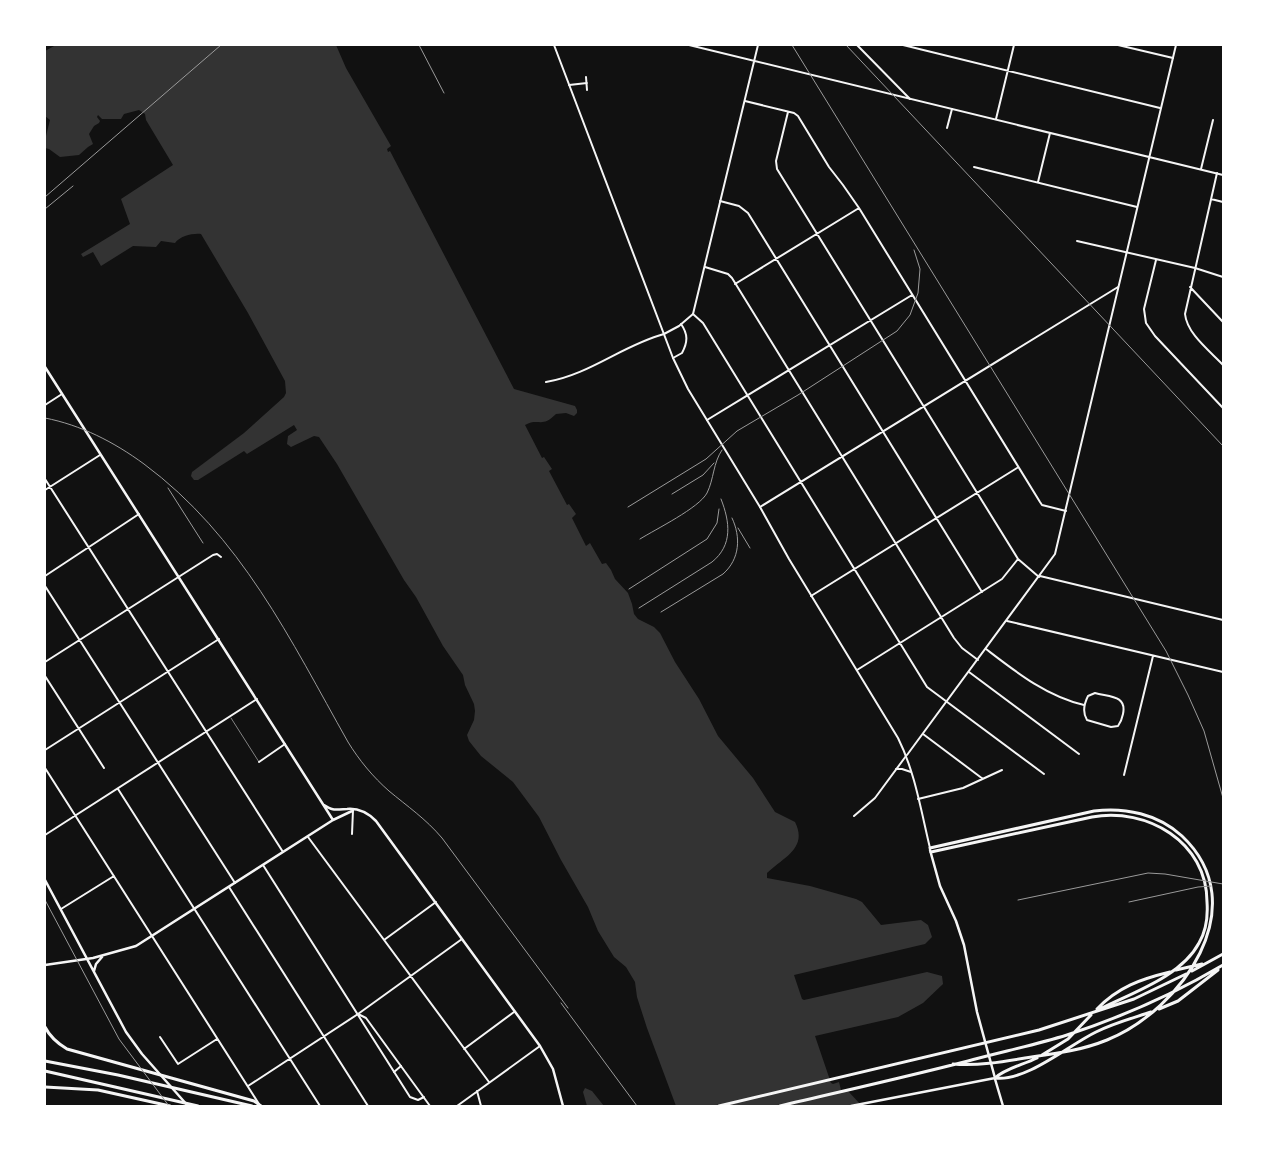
<svg xmlns="http://www.w3.org/2000/svg" width="1268" height="1151" font-family="'Noto Sans',sans-serif">
<style>
.water{fill:#333}
.lines{fill:none;stroke-linecap:round;stroke-linejoin:round}
.service{stroke:#f5f5f5;stroke-width:0.5}
.minor{stroke:#f5f5f5;stroke-width:2}
.tertiary{stroke:#f5f5f5;stroke-width:2}
.secondary{stroke:#f5f5f5;stroke-width:2.5}
.primary{stroke:#f5f5f5;stroke-width:2.5}
.motorway{stroke:#f5f5f5;stroke-width:3}
.rail{stroke:#9a9a9a;stroke-width:1}
</style>
<rect width="100%" height="100%" fill="#111"/>
<!-- water -->
<path class="water" d="M 56,45 L 336,45 L 346,68 L 391,146 L 387,149 L 388,152 L 390,151 L 514,389 L 575,406 L 577,410 L 577,413 L 574,416 L 566,413 L 556,414 C 541,429 539,417 525,425 L 542,458 L 544,457 L 552,469 L 549,471 L 567,505 L 569,504 L 576,514 L 572,518 L 586,546 L 590,543 L 602,564 L 606,563 L 611,570 L 615,579 L 628,593 L 632,604 L 634,614 L 638,619 L 654,627 L 660,633 L 675,662 L 699,699 L 718,736 L 753,778 L 775,812 L 795,822 C 808,848 784,857 767,873 L 767,878 L 810,886 L 856,899 L 862,902 L 881,925 L 921,920 L 928,925 L 932,937 L 925,944 L 794,975 L 802,999 L 804,1000 L 927,972 L 942,976 L 943,984 L 923,1003 L 898,1017 L 815,1036 L 831,1083 L 833,1084 L 839,1082 L 841,1090 L 847,1090 L 862,1106 L 676,1106 L 647,1028 L 637,997 L 635,982 L 626,967 L 614,957 L 598,931 L 588,907 L 561,860 L 539,817 L 513,782 L 481,756 L 469,741 L 467,735 L 474,720 L 475,711 L 474,704 L 465,685 L 463,675 L 443,646 L 416,597 L 404,580 L 337,464 L 319,437 L 314,436 L 291,447 L 287,444 L 288,436 L 297,430 L 294,425 L 247,454 L 244,451 L 198,480 L 194,480 L 191,476 L 192,472 L 244,433 L 284,397 L 286,393 L 285,381 L 248,313 L 201,234 C 193,233 180,236 175,243 L 161,241 L 156,247 L 133,246 L 101,266 L 93,252 L 83,257 L 81,254 L 130,224 L 121,199 L 173,165 L 146,120 L 145,114 L 139,110 L 124,114 L 121,119 L 102,119 L 98,115 L 97,117 L 100,121 L 99,123 L 94,126 L 89,134 L 93,144 L 88,147 L 79,155 L 60,157 L 49,149 L 45,148 L 45,140 L 50,120 L 45,116 L 45,51 Z
M 585,1088 L 592,1091 L 604,1106 L 587,1106 L 583,1092 Z"/>
<g class="lines">
<!-- service -->
<path class="service" d="M 231,718 L 259,762"/>
<!-- minor -->
<path class="minor" d="M 857,45 L 910,99
M 903,45 L 1160,108
M 1118,45 L 1173,58
M 586,77 L 587,90
M 569,85 L 587,83
M 745,101 L 794,113 L 798,116 L 829,167 L 843,185 L 859,208 L 1040,502 L 1042,505 L 1066,511
M 788,112 L 776,161 L 777,169 L 1018,559 L 1039,577
M 996,119 L 1014,45
M 947,128 L 952,109
M 974,167 L 1137,207
M 1201,169 L 1213,120
M 1217,173 L 1185,314 C 1187,334 1210,351 1223,365
M 1038,182 L 1050,133
M 1211,199 L 1223,202
M 720,201 L 739,206 L 748,213 L 982,592
M 1077,241 L 1195,268 L 1223,277
M 1156,260 L 1144,309 L 1146,323 L 1155,336 L 1223,408
M 705,267 L 728,274 L 732,278 L 954,638 L 962,648 L 978,660
M 735,284 L 859,208
M 1190,287 L 1223,322
M 693,314 L 703,323 L 927,687 L 1044,774
M 673,358 L 682,353 C 688,342 688,334 681,324
M 546,382 C 589,375 623,345 664,334
M 45,405 L 62,394
M 707,420 L 912,295
M 45,479 L 283,852
M 45,490 L 100,455
M 760,507 L 1118,287
M 45,576 L 139,514
M 1040,576 L 1223,620
M 45,586 L 235,883
M 811,596 L 1017,468
M 1007,621 L 1223,672
M 986,649 C 1016,672 1046,696 1084,705
M 45,662 L 213,555 L 217,554 L 221,557
M 857,670 L 1002,579 L 1018,559
M 969,672 L 1079,754
M 45,676 L 104,768
M 1095,693 C 1109,697 1127,695 1123,714 C 1122,719 1121,722 1118,726 L 1111,727 L 1087,720 C 1082,712 1084,704 1088,696 Z
M 923,734 L 983,779
M 45,750 L 219,639
M 259,762 L 285,744
M 45,768 L 259,1104
M 1124,775 L 1153,656
M 118,789 L 320,1106
M 918,799 L 963,788 L 1002,770
M 854,816 L 875,798 L 906,756
M 352,834 L 353,810
M 45,835 L 257,699
M 308,837 L 489,1082
M 229,887 L 368,1106
M 61,909 L 114,876
M 384,940 L 436,902
M 160,1037 L 178,1064 L 217,1039
M 464,1049 L 514,1012
M 394,1072 L 401,1066
M 248,1086 L 358,1014 L 462,939"/>
<!-- tertiary -->
<path class="tertiary" d="M 554,45 L 673,358 L 688,389 L 760,507 L 789,559 L 898,738 C 915,772 921,811 930,848
M 689,45 L 1223,175
M 664,334 L 679,326 L 693,314 L 758,45
M 907,755 L 1055,554 L 1176,45
M 896,769 L 902,769 L 911,772
M 263,865 L 410,1097 L 418,1100 L 424,1097
M 358,1014 L 366,1018 L 430,1106
M 477,1091 L 481,1106
M 457,1106 L 540,1046"/>
<!-- secondary -->
<path class="secondary" d="M 45,367 L 333,820
M 324,805 C 335,812 335,809 347,809 C 358,808 368,813 376,821 L 540,1046 L 553,1069 L 563,1106
M 45,880 L 126,1032 L 142,1054 L 188,1106
M 45,965 L 93,958 L 136,946 L 333,820 L 352,811
M 94,971 L 96,964 L 102,957
M 995,1079 L 1003,1106"/>
<!-- primary -->
<path class="primary" d="M 851,1106 L 995,1078 L 977,1012 L 964,945 L 956,921 L 940,886 L 930,850"/>
<!-- motorway -->
<path class="motorway" d="M 930,848 L 1094,811 C 1125,807 1158,814 1182,836 C 1256,906 1181,1010 1107,1040 C 1080,1051 1053,1054 1025,1058 C 1002,1062 977,1066 953,1064
M 931,852 L 1092,817 C 1147,807 1207,842 1207,902 C 1208,916 1206,931 1199,943 C 1181,977 1131,993 1098,1010
M 1176,970 L 1202,964
M 1192,971 L 1223,954
M 1097,1009 C 1118,987 1141,979 1170,972
M 1159,1009 L 1178,1001 L 1218,970
M 45,1027 C 50,1037 57,1043 67,1049 L 254,1101 L 261,1106
M 1042,1055 L 1068,1039 L 1091,1015
M 45,1061 L 118,1075 L 252,1106
M 45,1071 L 198,1106
M 995,1078 C 1006,1068 1023,1065 1037,1058
M 995,1078 C 1026,1082 1069,1045 1096,1032 C 1114,1023 1133,1018 1151,1012
M 45,1087 L 98,1090 L 170,1106
M 719,1106 L 1039,1030 L 1134,999 L 1186,974
M 780,1106 C 843,1091 906,1077 968,1061 C 1001,1052 1035,1045 1067,1035 C 1122,1017 1174,994 1223,965"/>
<!-- rail -->
<path class="rail" d="M 419,45 L 444,93
M 792,45 L 1166,651 L 1188,695 L 1204,731 L 1223,798
M 846,45 L 1223,446
M 45,197 L 221,45
M 45,209 L 73,186
M 45,418 C 81,425 114,442 144,464 C 241,536 290,639 348,742 C 359,760 373,777 389,791 C 407,806 426,819 442,838 L 568,1008
M 168,488 L 203,543
M 672,494 L 703,475 L 714,463
M 628,507 L 706,459 L 737,431 L 798,395 L 897,331 L 910,315 L 918,293 L 920,269 L 914,250
M 738,528 L 750,548
M 640,539 C 656,529 699,508 707,493 C 714,479 713,463 722,450
M 629,589 L 707,539 L 717,523 L 719,509
M 639,608 L 712,562 C 733,545 730,522 721,499
M 661,612 L 723,574 C 740,559 741,537 732,518
M 45,900 L 119,1039 L 169,1106
M 1018,900 L 1148,873 L 1165,874 L 1223,884
M 1129,902 L 1198,887 L 1211,886
M 561,1003 L 637,1106"/>
</g>
<!-- border -->
<rect width="1268" height="1151" fill="none" stroke="#ffffff" stroke-width="92"/>
</svg>
